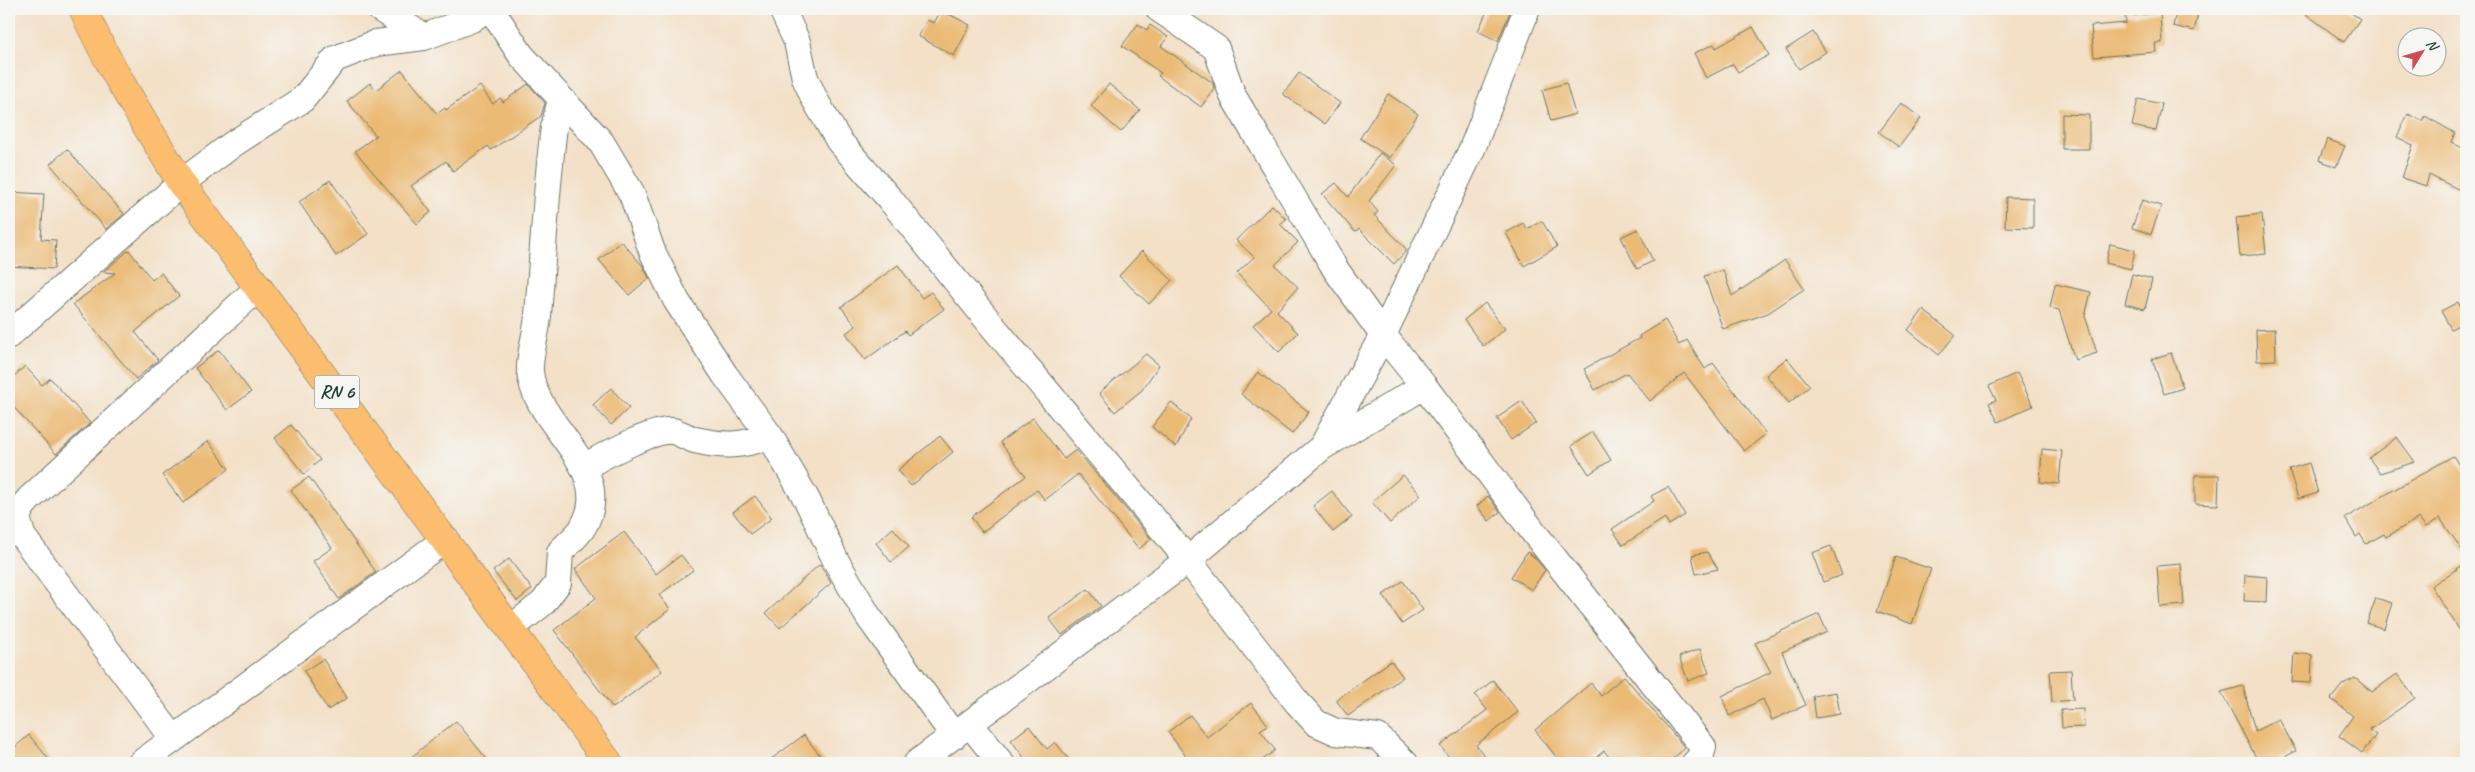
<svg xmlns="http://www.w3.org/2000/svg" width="2475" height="772" font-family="Caveat,sans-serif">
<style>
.building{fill:#ebba75}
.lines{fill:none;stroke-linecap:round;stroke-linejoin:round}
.minor-casing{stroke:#697667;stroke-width:28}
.major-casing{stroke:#697667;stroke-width:29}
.minor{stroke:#fff;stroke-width:26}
.major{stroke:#fcbd6e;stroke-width:28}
.labels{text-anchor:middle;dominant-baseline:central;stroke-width:4;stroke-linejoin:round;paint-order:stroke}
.shield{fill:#f6f6f2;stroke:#60746d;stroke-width:1}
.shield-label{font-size:19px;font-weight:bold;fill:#1f3d34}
</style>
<rect width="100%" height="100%" fill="#f6f6f2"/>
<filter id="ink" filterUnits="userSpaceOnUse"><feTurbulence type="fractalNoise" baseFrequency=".02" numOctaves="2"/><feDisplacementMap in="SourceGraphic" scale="10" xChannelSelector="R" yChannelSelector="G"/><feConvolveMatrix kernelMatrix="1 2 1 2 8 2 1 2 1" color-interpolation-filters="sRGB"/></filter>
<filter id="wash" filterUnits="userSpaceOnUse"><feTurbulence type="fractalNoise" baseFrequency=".0096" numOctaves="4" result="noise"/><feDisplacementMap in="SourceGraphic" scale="20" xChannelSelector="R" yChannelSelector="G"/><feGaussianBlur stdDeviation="1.12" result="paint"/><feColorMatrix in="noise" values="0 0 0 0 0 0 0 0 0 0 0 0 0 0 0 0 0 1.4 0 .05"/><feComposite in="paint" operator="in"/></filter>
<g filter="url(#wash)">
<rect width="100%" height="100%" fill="#f3e0c7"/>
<g id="blocks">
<!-- building -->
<path class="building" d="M 1488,9 L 1503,9 L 1510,12 L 1498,41 L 1478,31 Z
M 2177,9 L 2199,9 L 2194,31 L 2173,26 Z
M 2299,9 L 2346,9 L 2360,19 L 2344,42 Z
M 941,10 L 970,25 L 954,56 L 918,36 L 927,20 L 934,23 Z
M 2160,13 L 2162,43 L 2155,43 L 2156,52 L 2094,57 L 2091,26 L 2126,23 L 2125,16 Z
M 1138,24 L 1147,30 L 1150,25 L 1168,37 L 1161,46 L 1213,83 L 1214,89 L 1201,107 L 1158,76 L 1161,73 L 1122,46 Z
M 1753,27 L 1769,55 L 1738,72 L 1733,64 L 1706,78 L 1694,53 L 1714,44 L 1716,48 Z
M 1813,32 L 1826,52 L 1799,69 L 1786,49 Z
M 402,70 L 437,114 L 445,108 L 446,110 L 480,86 L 493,104 L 500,98 L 503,102 L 528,84 L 545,103 L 541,116 L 491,150 L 488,146 L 453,171 L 446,161 L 411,186 L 431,212 L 417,224 L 355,151 L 376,136 L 347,101 L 370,83 L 376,90 Z
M 1299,73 L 1340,103 L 1325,124 L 1283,94 Z
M 1566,83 L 1575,114 L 1551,121 L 1542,90 Z
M 1109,84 L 1140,110 L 1121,132 L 1091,106 Z
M 1388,94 L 1418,114 L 1390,158 L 1360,138 Z
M 2138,99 L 2162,104 L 2156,131 L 2132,126 Z
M 1901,103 L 1921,118 L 1899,147 L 1879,132 Z
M 2062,114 L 2089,115 L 2089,149 L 2062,149 Z
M 2408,114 L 2423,121 L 2425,116 L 2455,133 L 2451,142 L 2466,150 L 2466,193 L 2429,175 L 2426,186 L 2402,178 L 2413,145 L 2397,137 Z
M 2327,139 L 2345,146 L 2336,167 L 2319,160 Z
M 67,149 L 124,214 L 106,229 L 50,164 Z
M 1380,153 L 1396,165 L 1369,201 L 1378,212 L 1374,215 L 1407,250 L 1394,264 L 1359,229 L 1355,232 L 1322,194 L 1336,183 L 1348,197 Z
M 330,180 L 368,234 L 336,256 L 299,202 Z
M 9,192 L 44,194 L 41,239 L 56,240 L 54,269 L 9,266 Z
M 2006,197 L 2033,198 L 2033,228 L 2005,227 Z
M 2142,200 L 2161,206 L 2151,234 L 2132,228 Z
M 1272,205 L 1286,219 L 1280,224 L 1298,242 L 1275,265 L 1298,287 L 1277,311 L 1298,333 L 1279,352 L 1253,325 L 1271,309 L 1237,273 L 1254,257 L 1236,240 Z
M 2262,214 L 2266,254 L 2240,256 L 2236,217 Z
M 1542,221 L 1557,247 L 1524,266 L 1506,233 L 1523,223 L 1527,229 Z
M 1638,229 L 1653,261 L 1637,269 L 1621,237 Z
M 621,241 L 643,266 L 649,278 L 629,295 L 599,260 Z
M 2110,244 L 2135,250 L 2131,269 L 2106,263 Z
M 129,250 L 152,280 L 161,273 L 179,296 L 135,332 L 158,360 L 136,379 L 73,304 L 115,273 L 103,272 Z
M 1142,251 L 1172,280 L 1149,304 L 1119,276 Z
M 1785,260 L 1804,289 L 1768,313 L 1723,329 L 1704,276 L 1723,270 L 1732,296 Z
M 898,265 L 922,298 L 931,292 L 944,309 L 908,335 L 905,331 L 865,360 L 846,333 L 856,326 L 841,307 Z
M 2132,274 L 2152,279 L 2145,309 L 2125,304 Z
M 2055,284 L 2091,292 L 2085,316 L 2097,353 L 2075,360 L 2059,310 L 2050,308 Z
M 2458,302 L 2466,321 L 2451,329 L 2441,311 Z
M 1485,303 L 1505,329 L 1483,346 L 1464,320 Z
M 1923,310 L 1955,335 L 1939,355 L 1908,330 Z
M 1665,320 L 1679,345 L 1687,340 L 1705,369 L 1713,363 L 1766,434 L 1744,451 L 1684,373 L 1650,401 L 1627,373 L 1595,390 L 1584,369 L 1640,338 L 1639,336 Z
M 2275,329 L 2276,360 L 2257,361 L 2256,330 Z
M 219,350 L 251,392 L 227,410 L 195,368 Z
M 2171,353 L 2183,388 L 2164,394 L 2152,359 Z
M 1146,354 L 1159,365 L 1142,390 L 1115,412 L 1099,393 Z
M 1787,358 L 1810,386 L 1789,403 L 1766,375 Z
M 25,366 L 42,385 L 50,378 L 90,423 L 56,454 L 9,402 L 9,381 Z
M 1258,372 L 1309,412 L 1292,434 L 1241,394 Z
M 2017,373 L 2033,406 L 1998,422 L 1989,403 L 1996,400 L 1989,386 Z
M 611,388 L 629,408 L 611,425 L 593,405 Z
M 1522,401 L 1536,423 L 1511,440 L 1497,418 Z
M 1171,402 L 1191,419 L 1176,447 L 1152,427 Z
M 1033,418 L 1064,459 L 1076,450 L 1151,539 L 1139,549 L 1078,474 L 1045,500 L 1037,490 L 982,532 L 971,517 L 1026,476 L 1000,442 Z
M 291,425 L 320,460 L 304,474 L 275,438 Z
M 1593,432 L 1611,460 L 1589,474 L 1571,446 Z
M 940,436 L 953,452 L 911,486 L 898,470 Z
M 2397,437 L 2415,462 L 2380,473 L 2369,458 Z
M 208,441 L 229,469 L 183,503 L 162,475 Z
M 2042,449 L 2062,451 L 2059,484 L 2040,482 Z
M 2453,456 L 2466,476 L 2466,556 L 2440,518 L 2426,527 L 2419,518 L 2386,537 L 2384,534 L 2366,544 L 2360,534 L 2356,537 L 2345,518 Z
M 2309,463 L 2318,493 L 2298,499 L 2289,469 Z
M 1403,475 L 1421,495 L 1390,523 L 1372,502 Z
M 2195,475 L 2219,475 L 2218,505 L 2195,504 Z
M 309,477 L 376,572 L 339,599 L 313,561 L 332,548 L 291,490 Z
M 1668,487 L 1685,515 L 1669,525 L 1665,518 L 1623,545 L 1612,529 L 1654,501 L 1651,496 Z
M 1332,491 L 1352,517 L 1333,532 L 1313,506 Z
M 755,496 L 772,518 L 750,534 L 733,512 Z
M 1488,496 L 1500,512 L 1489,521 L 1477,506 Z
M 893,528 L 909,547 L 891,562 L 876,543 Z
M 624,532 L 656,574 L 681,555 L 693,570 L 659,595 L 670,609 L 635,637 L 662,671 L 613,708 L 554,630 L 596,598 L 575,569 Z
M 1831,546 L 1842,575 L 1823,582 L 1812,553 Z
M 1527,552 L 1533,556 L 1545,570 L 1532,590 L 1511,577 Z
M 1707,552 L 1718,569 L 1696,574 L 1692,555 Z
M 1896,557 L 1931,569 L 1912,624 L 1877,611 Z
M 509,559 L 532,589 L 517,601 L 493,571 Z
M 2466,563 L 2466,640 L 2431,586 Z
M 820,564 L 831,583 L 780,628 L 766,613 Z
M 2181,564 L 2184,605 L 2160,607 L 2157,566 Z
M 2245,575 L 2267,577 L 2266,602 L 2244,601 Z
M 1403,581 L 1423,610 L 1402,624 L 1383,595 Z
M 1088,589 L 1101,606 L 1062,635 L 1049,618 Z
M 2376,598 L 2392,603 L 2384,629 L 2367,623 Z
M 1819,614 L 1827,632 L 1782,652 L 1806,705 L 1772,720 L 1763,699 L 1729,716 L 1722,696 L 1771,672 L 1755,643 Z
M 1700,649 L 1709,673 L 1688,681 L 1679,657 Z
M 2294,653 L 2312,655 L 2311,683 L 2292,682 Z
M 323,659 L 347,698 L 328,710 L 304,671 Z
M 1391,661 L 1403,677 L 1348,716 L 1336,700 Z
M 2071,670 L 2073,700 L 2052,702 L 2050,671 Z
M 2397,674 L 2415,698 L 2369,730 L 2376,735 L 2362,753 L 2339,736 L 2353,716 L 2331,699 L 2343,684 L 2355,678 L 2372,692 Z
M 1624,676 L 1685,748 L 1668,763 L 1614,763 L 1604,751 L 1589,763 L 1561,763 L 1535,730 L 1591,683 L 1601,696 Z
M 1493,680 L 1518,712 L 1476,745 L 1490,763 L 1454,763 L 1440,746 L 1487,710 L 1475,695 Z
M 2243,686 L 2255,731 L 2279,719 L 2296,751 L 2273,763 L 2259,763 L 2221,692 Z
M 1836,692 L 1840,714 L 1816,718 L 1813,696 Z
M 1251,703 L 1268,725 L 1260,730 L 1275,750 L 1259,763 L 1191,763 L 1168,732 L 1190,715 L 1207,737 Z
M 2083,709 L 2084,727 L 2062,728 L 2061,710 Z
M 456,721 L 490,763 L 404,763 Z
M 1029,726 L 1047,749 L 1055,742 L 1072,763 L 1028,763 L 1011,740 Z
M 29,735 L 52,763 L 9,763 L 9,752 Z
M 804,735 L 826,763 L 766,763 Z"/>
</g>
</g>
<g filter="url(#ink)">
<use href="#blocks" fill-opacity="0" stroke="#697667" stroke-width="1"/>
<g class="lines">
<defs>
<path id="minor" d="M 380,9 L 424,37
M 491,9 L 521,55 L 601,142 L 632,194 L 652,251 L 676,300 L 725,375 L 770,436 L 807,500 L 836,561 L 868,616 L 954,736
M 782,9 L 797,42 L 805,78 L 815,100 L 839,141 L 889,198 L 990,323 L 1188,560 L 1296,701 L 1316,723 L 1336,732 L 1378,737 L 1405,763
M 1159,9 L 1216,48 L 1233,96 L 1336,270 L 1383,335 L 1424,386 L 1535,534 L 1703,747 L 1700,758 L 1695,763
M 9,335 L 181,183 L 233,144 L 303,99 L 335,59 L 376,43 L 424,37 L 472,19 L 485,9
M 1322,447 L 1383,335 L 1472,149 L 1527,9
M 584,467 C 601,457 655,428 673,431 C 680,433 688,438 695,440 C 725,447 741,446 770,436
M 511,628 L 543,603 L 558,583 L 560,552 C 567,544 578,536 583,527 C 618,468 534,426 530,371 C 529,354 537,333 538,315 C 543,252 546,189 554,127 L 561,100
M 970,724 L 1001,763
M 173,738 L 23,537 C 16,518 15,514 29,499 L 259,287
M 141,763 L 446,539
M 917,763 L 1188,560 L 1322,447 L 1424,386"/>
<path id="major" d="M 83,9 C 110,70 147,126 181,183 L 609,763"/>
</defs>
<!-- minor casing -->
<use href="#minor" class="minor-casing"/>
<!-- major casing -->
<use href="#major" class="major-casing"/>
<!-- minor -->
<use href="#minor" class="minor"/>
<!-- major -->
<use href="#major" class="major"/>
</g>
</g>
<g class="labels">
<!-- shield labels -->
<rect class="shield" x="314.5" y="375.5" width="45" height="33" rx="4"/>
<g class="shield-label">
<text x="337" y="392">RN 6</text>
</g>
</g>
<!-- margin -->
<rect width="2475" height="772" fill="none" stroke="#f6f6f2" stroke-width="30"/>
<!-- north arrow -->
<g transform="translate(2422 52) rotate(53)"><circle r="24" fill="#f6f6f2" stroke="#a0aca6"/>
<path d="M0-4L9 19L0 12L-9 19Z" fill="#d1495b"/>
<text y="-8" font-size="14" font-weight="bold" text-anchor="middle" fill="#1f3d34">N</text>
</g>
</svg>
